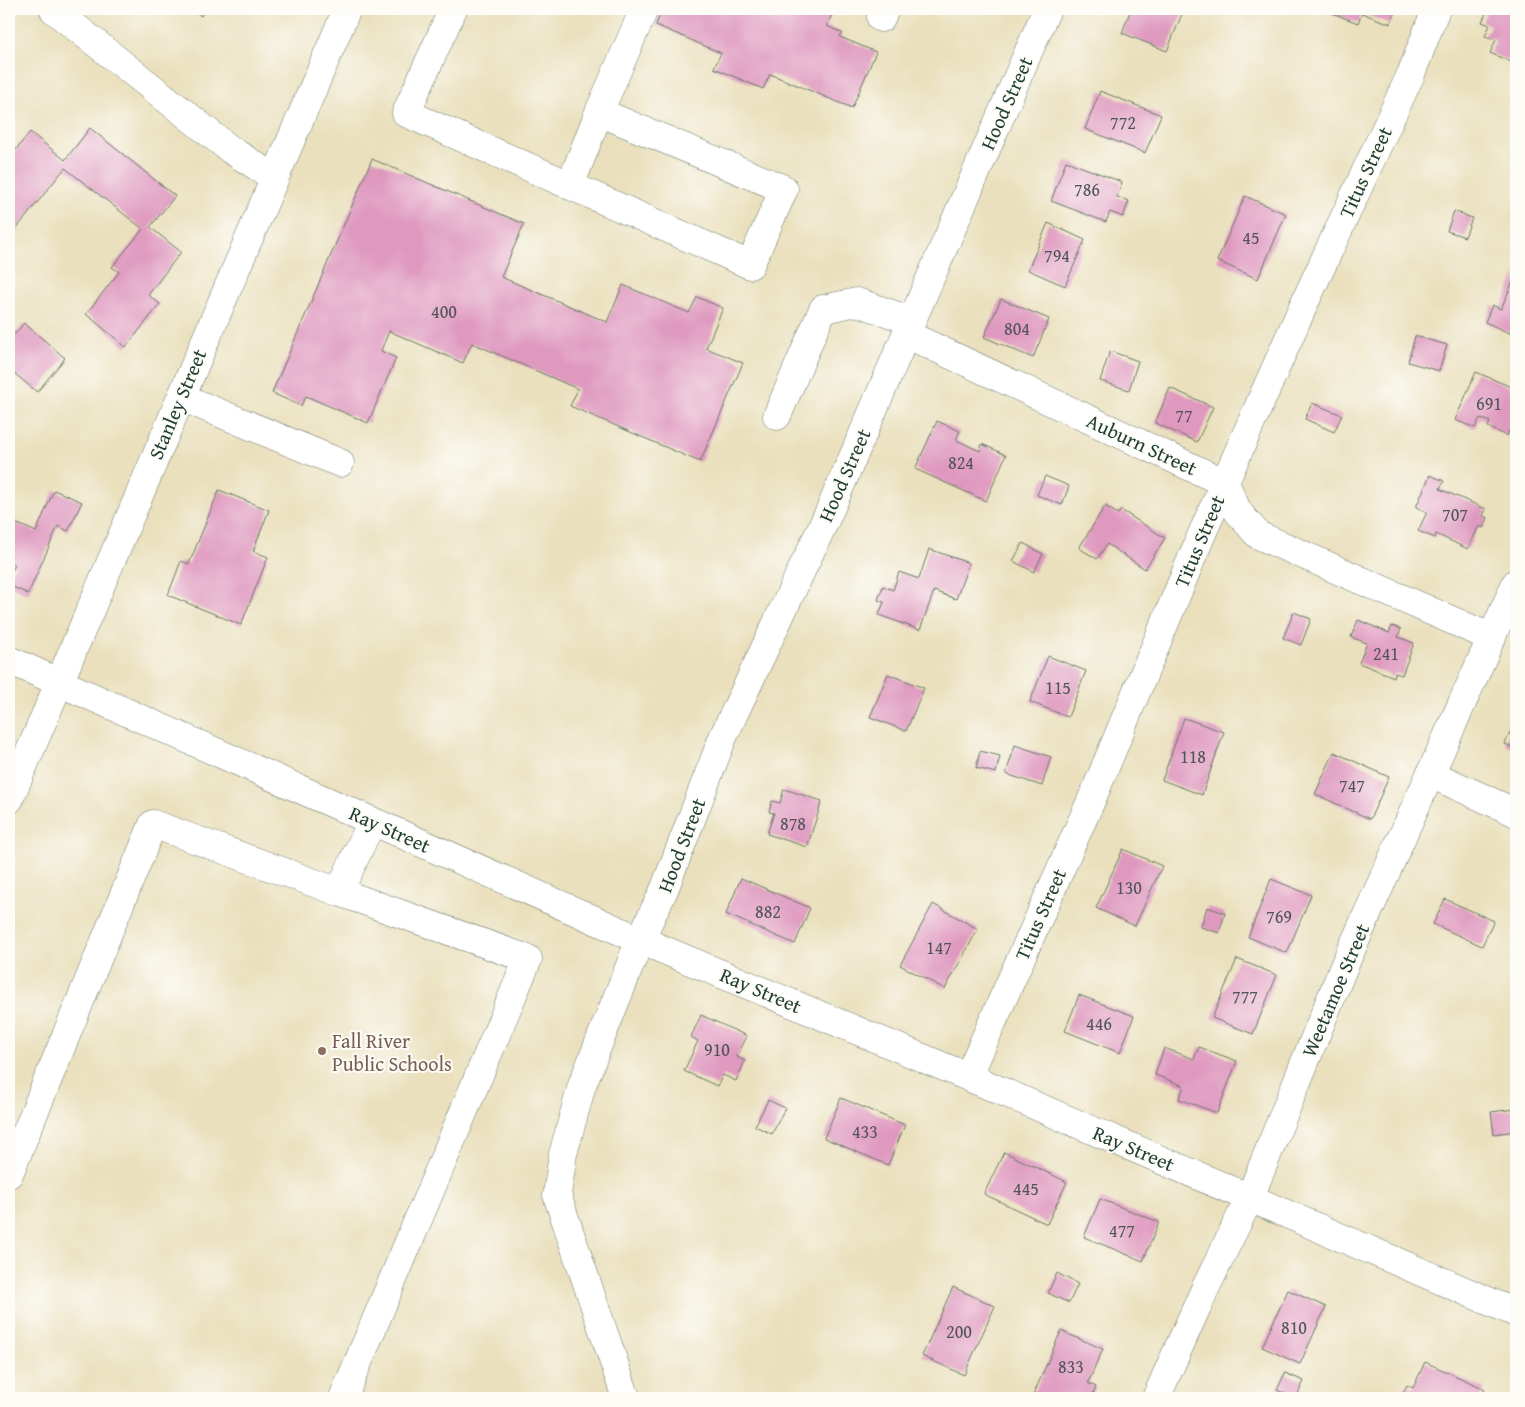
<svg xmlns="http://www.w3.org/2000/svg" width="1525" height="1407" font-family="'Gentium Book Plus',serif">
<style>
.building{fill:#df99bf}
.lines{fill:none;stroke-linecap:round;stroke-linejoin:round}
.minor-casing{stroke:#667664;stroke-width:29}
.minor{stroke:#fff;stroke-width:28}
.education-dot{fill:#8d6e63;stroke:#fdfcf7;stroke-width:2}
.labels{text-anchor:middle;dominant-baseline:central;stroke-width:4;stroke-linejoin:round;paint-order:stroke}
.number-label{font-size:18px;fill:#4f5457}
.street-label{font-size:20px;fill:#1f3d34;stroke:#fdfcf7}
.education-label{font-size:20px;fill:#785e54;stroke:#fdfcf7;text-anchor:start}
</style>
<rect width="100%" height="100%" fill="#fdfcf7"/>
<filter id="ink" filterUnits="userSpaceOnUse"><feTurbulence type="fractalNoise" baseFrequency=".02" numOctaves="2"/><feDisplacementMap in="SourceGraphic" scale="10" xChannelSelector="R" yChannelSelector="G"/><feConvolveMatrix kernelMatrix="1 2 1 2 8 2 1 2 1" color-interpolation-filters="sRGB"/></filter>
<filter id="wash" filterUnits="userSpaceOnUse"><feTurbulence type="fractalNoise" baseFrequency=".0096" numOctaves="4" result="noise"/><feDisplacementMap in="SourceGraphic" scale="20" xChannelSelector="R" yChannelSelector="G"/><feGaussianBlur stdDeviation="1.12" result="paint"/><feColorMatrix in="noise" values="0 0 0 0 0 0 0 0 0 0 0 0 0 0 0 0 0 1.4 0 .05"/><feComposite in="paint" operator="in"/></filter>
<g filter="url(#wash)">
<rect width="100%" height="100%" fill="#eae0bd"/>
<g id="blocks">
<!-- building -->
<path class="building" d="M 192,9 L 207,9 L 201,16 Z
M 662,9 L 834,9 L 827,26 L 842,33 L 840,37 L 876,52 L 852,108 L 770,74 L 763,89 L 714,68 L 721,53 L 656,25 Z
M 1131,9 L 1184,9 L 1167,51 L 1122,33 Z
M 1330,9 L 1396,9 L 1390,24 L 1362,13 L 1358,23 L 1329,12 Z
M 1488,9 L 1516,9 L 1516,64 L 1490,53 L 1496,40 L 1485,36 L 1490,25 L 1482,22 Z
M 1100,91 L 1161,115 L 1145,153 L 1085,129 Z
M 90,128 L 175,196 L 150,227 L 181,252 L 148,295 L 160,304 L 126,347 L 86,314 L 119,272 L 112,267 L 143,229 L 65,168 L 9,238 L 9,158 L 30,132 L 65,160 Z
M 372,159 L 524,224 L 501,277 L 607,322 L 623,285 L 689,313 L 697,297 L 723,308 L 706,348 L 743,363 L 700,462 L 570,406 L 578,389 L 472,343 L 463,363 L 389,331 L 381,351 L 396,358 L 368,423 L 306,396 L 301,406 L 272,393 Z
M 1066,161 L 1122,182 L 1117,197 L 1129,201 L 1123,217 L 1110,212 L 1106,222 L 1051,201 Z
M 1245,196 L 1286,214 L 1258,279 L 1217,261 Z
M 1454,211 L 1472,218 L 1465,237 L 1447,231 Z
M 1048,223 L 1085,240 L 1065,286 L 1028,270 Z
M 1516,274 L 1516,336 L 1485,322 L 1492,305 L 1501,309 Z
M 1001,299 L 1049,319 L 1033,358 L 984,337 Z
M 24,323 L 65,358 L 37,392 L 9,369 L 9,329 L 15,334 Z
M 1415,336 L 1447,345 L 1439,371 L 1408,362 Z
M 1110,351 L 1138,361 L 1129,390 L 1100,381 Z
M 1476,372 L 1516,389 L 1516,434 L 1509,431 L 1507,436 L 1488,427 L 1490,422 L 1480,418 L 1475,428 L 1455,420 Z
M 1170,388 L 1213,407 L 1197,442 L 1155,423 Z
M 1312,403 L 1342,415 L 1334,432 L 1305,419 Z
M 937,421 L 960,431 L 956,440 L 980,451 L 982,444 L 1006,455 L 986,501 L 915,469 Z
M 1430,475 L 1444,481 L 1440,489 L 1486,509 L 1483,516 L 1488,518 L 1483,528 L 1479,526 L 1468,549 L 1436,534 L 1435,538 L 1418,531 L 1427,512 L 1416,507 Z
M 1045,476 L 1069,486 L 1062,505 L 1037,495 Z
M 54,490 L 82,502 L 68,531 L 58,526 L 28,594 L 9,585 L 9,577 L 15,565 L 9,562 L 9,520 L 36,532 Z
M 219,490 L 269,510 L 253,551 L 268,557 L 241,625 L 168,595 L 181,561 L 189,564 Z
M 1105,506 L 1118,514 L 1121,510 L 1165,538 L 1145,569 L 1107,544 L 1097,559 L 1079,548 Z
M 1023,543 L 1043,554 L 1034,572 L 1013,561 Z
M 929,549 L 969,563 L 956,599 L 934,591 L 920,630 L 879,615 L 884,602 L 878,600 L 883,586 L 893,590 L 899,572 L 919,579 Z
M 1294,612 L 1311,619 L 1301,645 L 1283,638 Z
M 1358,620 L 1389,633 L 1392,626 L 1401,629 L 1398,637 L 1414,643 L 1402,675 L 1395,673 L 1394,677 L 1359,663 L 1367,643 L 1351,637 Z
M 1048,656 L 1086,671 L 1068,717 L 1030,702 Z
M 888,674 L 924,688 L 906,731 L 870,717 Z
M 1184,718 L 1224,732 L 1202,795 L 1162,780 Z
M 1516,718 L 1516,749 L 1505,744 Z
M 1015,745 L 1051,757 L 1042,786 L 1006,774 Z
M 980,751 L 1000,756 L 996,773 L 976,768 Z
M 1334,752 L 1389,777 L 1370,819 L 1315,794 Z
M 784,789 L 822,801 L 807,847 L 767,834 L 774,813 L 769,812 L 772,801 L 780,803 Z
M 1123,849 L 1162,866 L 1135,926 L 1096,908 Z
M 741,878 L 810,908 L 795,944 L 726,914 Z
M 1271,879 L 1311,895 L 1287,953 L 1248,937 Z
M 1445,899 L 1494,921 L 1482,946 L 1433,924 Z
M 933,904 L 978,929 L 945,989 L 900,965 Z
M 1207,907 L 1225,913 L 1219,933 L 1201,927 Z
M 1237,959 L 1277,975 L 1253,1034 L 1212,1018 Z
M 1079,995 L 1134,1016 L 1120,1053 L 1065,1031 Z
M 701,1015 L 747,1036 L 737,1057 L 745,1061 L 736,1081 L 723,1075 L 717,1086 L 684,1071 L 698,1041 L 691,1037 Z
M 1199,1047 L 1237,1061 L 1217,1113 L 1179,1099 L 1184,1086 L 1155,1075 L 1164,1048 L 1194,1059 Z
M 841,1098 L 905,1125 L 888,1165 L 824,1138 Z
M 768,1100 L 785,1108 L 772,1134 L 755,1126 Z
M 1516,1109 L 1516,1131 L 1494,1134 L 1491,1112 Z
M 1004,1152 L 1067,1182 L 1047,1224 L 984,1194 Z
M 1100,1199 L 1159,1222 L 1143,1261 L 1084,1237 Z
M 1057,1273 L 1078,1284 L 1069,1303 L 1048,1293 Z
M 953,1287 L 995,1306 L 964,1375 L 922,1356 Z
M 1288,1290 L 1326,1307 L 1300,1364 L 1262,1347 Z
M 1061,1331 L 1103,1349 L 1088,1383 L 1096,1387 L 1091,1398 L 1032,1398 Z
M 1425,1362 L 1485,1389 L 1480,1398 L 1410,1398 L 1402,1395 L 1407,1385 L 1413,1388 Z
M 1285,1373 L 1304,1381 L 1296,1398 L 1277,1390 Z"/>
</g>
</g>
<g filter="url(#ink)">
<use href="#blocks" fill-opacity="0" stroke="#667664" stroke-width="1"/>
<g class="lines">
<defs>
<path id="minor" d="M 453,9 L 406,113 L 750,265 L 784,189 L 599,112 L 642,14 L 639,9
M 54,10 L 231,150 L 275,178
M 881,18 L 885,9
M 570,186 L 599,112
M 906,334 L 1225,483 L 1238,512 L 1258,535 L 1492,638
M 181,397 L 340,463
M 777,416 L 823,309 L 857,302 L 912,321
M 9,660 L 640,940 L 985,1084 L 1516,1313
M 1431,774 L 1516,813
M 9,800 L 347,9
M 339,892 L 528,959 L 343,1398
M 968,1077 L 1094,794 L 1201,536 L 1304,304 L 1411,74 L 1436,9
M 9,1174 L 153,824 L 339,892 L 372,821
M 626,1398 L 557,1195 L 563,1154 L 582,1085 L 640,940 L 664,890 L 723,737 L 829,512 L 1047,9
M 1156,1398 L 1205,1289 L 1250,1197 L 1344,966 L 1516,583"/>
</defs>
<!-- minor casing -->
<use href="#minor" class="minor-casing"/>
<!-- minor -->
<use href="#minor" class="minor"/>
</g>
</g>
<!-- markers -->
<circle class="education-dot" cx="322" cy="1051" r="5"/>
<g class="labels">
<!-- number labels -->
<g class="number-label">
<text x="1123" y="122">772</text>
<text x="1087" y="189">786</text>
<text x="1251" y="237">45</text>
<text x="1057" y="255">794</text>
<text x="444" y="311">400</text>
<text x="1017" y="328">804</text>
<text x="1489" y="403">691</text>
<text x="1184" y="415">77</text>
<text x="961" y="462">824</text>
<text x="1455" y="514">707</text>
<text x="1386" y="653">241</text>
<text x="1058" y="687">115</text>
<text x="1193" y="756">118</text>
<text x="1352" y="785">747</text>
<text x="793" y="823">878</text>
<text x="1129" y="887">130</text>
<text x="768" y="911">882</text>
<text x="1279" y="916">769</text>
<text x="939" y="947">147</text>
<text x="1245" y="996">777</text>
<text x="1099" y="1023">446</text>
<text x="717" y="1049">910</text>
<text x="865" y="1131">433</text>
<text x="1026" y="1188">445</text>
<text x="1122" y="1230">477</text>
<text x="1294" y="1327">810</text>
<text x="959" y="1331">200</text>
<text x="1071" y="1366">833</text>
</g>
<!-- street labels -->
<g class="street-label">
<text transform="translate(1006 103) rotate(-66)">Hood Street</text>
<text transform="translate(1365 172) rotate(-65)">Titus Street</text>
<text transform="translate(177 404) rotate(-67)">Stanley Street</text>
<text transform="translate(1142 444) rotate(25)">Auburn Street</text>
<text transform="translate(844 475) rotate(-66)">Hood Street</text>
<text transform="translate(1199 541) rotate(-67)">Titus Street</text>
<text transform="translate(390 829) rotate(24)">Ray Street</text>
<text transform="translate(681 845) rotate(-69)">Hood Street</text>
<text transform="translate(1040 914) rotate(-66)">Titus Street</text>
<text transform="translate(761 990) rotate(23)">Ray Street</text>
<text transform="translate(1335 990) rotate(-67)">Weetamoe Street</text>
<text transform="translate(1134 1148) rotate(23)">Ray Street</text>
</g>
<!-- education labels -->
<g class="education-label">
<text x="332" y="1040">Fall River<tspan x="332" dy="23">Public Schools</tspan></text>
</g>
</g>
<!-- margin -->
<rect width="1525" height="1407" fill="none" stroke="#fdfcf7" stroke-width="30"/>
</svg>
